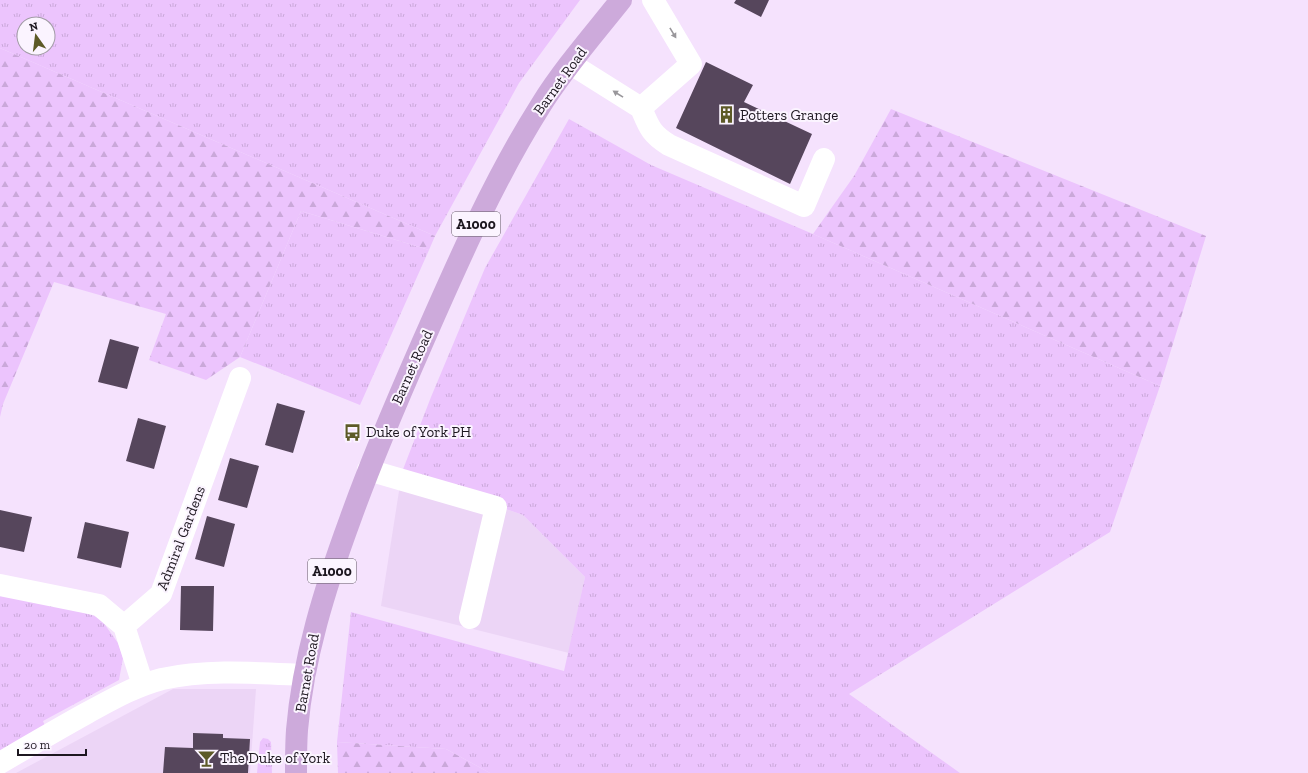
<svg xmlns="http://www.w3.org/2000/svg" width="1308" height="773" font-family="'Zilla Slab',serif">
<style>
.built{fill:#ecd5f6}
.grass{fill:url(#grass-tufts);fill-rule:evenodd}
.forest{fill:url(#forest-firs)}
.building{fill:#56465c}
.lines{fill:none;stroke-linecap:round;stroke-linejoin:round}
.minor{stroke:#fff;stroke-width:22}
.major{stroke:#cdaadb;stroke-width:22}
.oneway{fill:#99979b}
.labels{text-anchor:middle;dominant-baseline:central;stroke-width:4;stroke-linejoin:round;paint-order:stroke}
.shield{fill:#fbf4ff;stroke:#605963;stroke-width:1}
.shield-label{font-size:14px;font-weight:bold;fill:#1d1720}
.street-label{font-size:15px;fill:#1d1720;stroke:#fbf4ff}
.poi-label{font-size:15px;fill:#1d1720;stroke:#fbf4ff;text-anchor:start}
</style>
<defs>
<pattern id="grass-tufts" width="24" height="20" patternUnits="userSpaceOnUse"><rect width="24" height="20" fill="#ecc4fd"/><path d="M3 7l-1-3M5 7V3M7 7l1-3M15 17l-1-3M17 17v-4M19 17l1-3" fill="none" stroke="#caa8d9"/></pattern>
<pattern id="forest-firs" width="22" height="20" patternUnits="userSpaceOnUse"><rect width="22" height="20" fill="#ecc4fd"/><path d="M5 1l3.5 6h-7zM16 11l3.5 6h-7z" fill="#caa8d9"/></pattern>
</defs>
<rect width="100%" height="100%" fill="#f5e2fd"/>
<!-- built -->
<path class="built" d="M 402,472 L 523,515 L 585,577 L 569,653 L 381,606 Z
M 173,689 L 256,689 L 250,773 L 16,773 Z"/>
<!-- grass -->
<path class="grass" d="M 0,0 L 580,0 L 519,83 L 435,236 L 0,48 ZM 24,24 L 48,24 L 48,48 L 24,48 Z
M 569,119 L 651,165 L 813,234 L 1160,386 L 1110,532 L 849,694 L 960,773 L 490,773 L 446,749 L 337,742 L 351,612 L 564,671 L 585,577 L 523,515 L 402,472 L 431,397 L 485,268 Z
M 301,211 L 429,250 L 360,405 L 240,357 Z
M 0,594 L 68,607 L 100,618 L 118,643 L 123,658 L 119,680 L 43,721 L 45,726 L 0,752 Z
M 263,738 L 268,739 L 271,742 L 272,773 L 257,773 L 260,742 Z"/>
<!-- forest -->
<path class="forest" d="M 0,48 L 435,236 L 429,250 L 301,211 L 240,357 L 206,380 L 149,360 L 166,314 L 54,282 L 3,404 L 0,417 Z
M 891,109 L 1206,236 L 1160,386 L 813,234 L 854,176 Z
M 337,742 L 446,749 L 490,773 L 338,773 Z"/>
<!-- building -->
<path class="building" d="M 736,0 L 769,0 L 761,17 L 734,3 Z
M 706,62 L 753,85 L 744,102 L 812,134 L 790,184 L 676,128 Z
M 110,339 L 139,347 L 127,389 L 98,382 Z
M 277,403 L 305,411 L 293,453 L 265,445 Z
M 138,418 L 166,426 L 154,469 L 126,461 Z
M 230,458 L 259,466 L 247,508 L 218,500 Z
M 0,510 L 32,517 L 24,552 L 0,547 Z
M 207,516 L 235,524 L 224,567 L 195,559 Z
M 85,522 L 129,532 L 121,568 L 77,558 Z
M 181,586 L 214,586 L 213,631 L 180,630 Z
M 193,733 L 223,734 L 223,738 L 250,739 L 248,773 L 163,773 L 165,747 L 193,748 Z"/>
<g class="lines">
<!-- minor -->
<path class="minor" d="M 571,64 L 641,108 L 691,64 L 653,0
M 641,108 C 649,127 651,134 669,145 L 804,206 L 824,159
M 368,470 L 496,507 L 470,618
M 0,585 L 99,605 L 124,626
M 143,685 L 124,626 L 161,594 L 240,378
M 0,763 C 29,746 58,729 87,713 C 111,700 135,686 162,679 C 207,669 258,673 305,675"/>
<!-- major -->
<path class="major" d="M 296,773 C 296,759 296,744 297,730 C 303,658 325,588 350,520 C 371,461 396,403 421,346 C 457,264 493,181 541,105 C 564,68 594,34 621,0"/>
</g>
<!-- one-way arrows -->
<defs><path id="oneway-solid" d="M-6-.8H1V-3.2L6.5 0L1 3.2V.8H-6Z"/></defs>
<g class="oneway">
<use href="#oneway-solid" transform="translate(673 33) rotate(59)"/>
<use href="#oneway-solid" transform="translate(618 94) rotate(-148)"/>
</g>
<!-- icons -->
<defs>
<symbol id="building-bare" viewBox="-9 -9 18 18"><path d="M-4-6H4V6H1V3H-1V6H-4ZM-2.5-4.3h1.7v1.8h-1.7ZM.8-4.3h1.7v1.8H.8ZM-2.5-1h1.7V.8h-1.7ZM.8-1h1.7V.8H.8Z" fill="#5d5a27" stroke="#fbf4ff" stroke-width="2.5" paint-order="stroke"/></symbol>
<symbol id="bus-bare" viewBox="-9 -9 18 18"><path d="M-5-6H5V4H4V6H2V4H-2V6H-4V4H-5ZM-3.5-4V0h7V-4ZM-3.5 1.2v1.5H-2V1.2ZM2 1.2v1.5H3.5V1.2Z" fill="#5d5a27" stroke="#fbf4ff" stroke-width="2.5" paint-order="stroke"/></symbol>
<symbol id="bar-bare" viewBox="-9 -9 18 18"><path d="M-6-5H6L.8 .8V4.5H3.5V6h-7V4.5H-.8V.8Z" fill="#5d5a27" stroke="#fbf4ff" stroke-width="2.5" paint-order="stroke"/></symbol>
</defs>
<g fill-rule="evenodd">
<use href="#building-bare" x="714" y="102" width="25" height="25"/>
<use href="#bus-bare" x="340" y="420" width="25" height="25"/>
<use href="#bar-bare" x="194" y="746" width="25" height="25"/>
</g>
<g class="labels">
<!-- shield labels -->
<g class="shield">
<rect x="452" y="212" width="48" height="24" rx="3"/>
<rect x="308" y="559" width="48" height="24" rx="3"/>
</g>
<g class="shield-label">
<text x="476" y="224">A1000</text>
<text x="332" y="571">A1000</text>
</g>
<!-- street labels -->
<g class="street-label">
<text transform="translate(560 81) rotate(-54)">Barnet Road</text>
<text transform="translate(412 367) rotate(-66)">Barnet Road</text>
<text transform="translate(181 538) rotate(-69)">Admiral Gardens</text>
<text transform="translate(307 673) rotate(-80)">Barnet Road</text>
</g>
<!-- poi labels -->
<g class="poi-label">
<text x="740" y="115">Potters Grange</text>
<text x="366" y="432">Duke of York PH</text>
<text x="220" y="758">The Duke of York</text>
</g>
</g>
<!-- north arrow -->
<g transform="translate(36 36) rotate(346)"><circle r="19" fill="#fbf4ff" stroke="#a29ca6"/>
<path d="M0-3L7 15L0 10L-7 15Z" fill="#5d5a27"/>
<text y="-6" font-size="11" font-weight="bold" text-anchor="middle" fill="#1d1720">N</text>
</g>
<!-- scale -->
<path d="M18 749v6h68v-6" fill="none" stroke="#1d1720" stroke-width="2"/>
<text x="24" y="749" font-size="12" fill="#1d1720" stroke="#fbf4ff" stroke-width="3" paint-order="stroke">20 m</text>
</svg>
